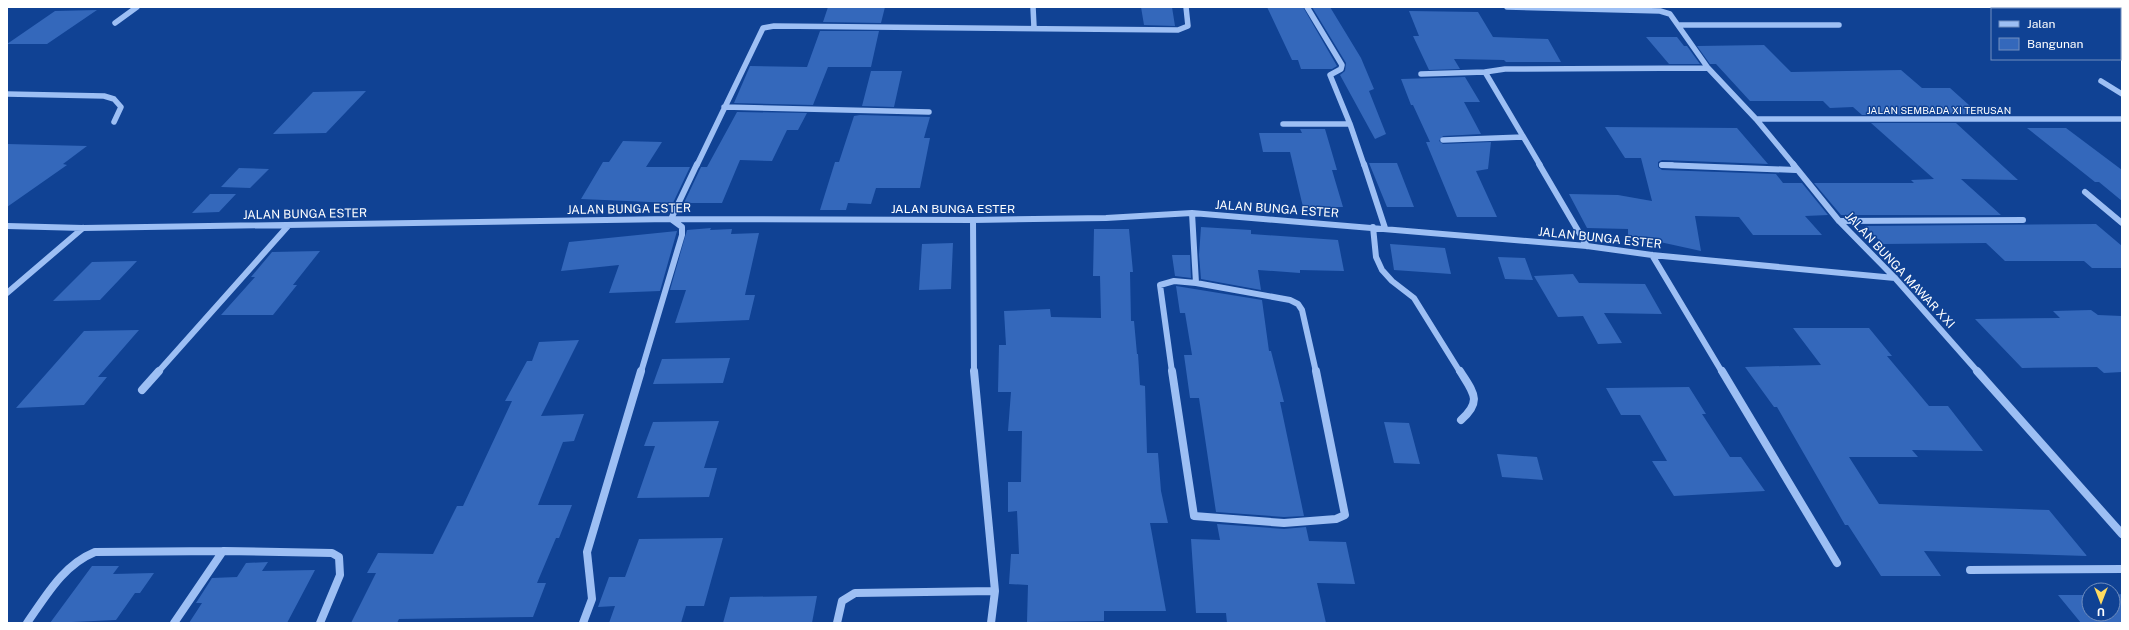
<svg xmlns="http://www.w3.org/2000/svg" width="2129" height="630" font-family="'Public Sans',sans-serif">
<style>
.building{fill:#3468bb}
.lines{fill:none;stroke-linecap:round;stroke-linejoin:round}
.minor-far2{stroke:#9dbff4;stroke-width:5.5}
.minor-far1{stroke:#9dbff4;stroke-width:6}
.minor{stroke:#9dbff4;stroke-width:8}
.labels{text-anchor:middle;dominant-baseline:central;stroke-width:3;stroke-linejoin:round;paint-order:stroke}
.far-street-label{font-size:10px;fill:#fff;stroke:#104294}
.street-label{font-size:12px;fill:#fff;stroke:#104294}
</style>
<rect width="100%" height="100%" fill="#104294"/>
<!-- building -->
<path class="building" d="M 828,7 L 885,7 L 881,23 L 823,22 Z
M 1141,7 L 1172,7 L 1175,26 L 1144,25 Z
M 1267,7 L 1303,7 L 1337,66 L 1332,69 L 1301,69 L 1298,60 L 1292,60 Z
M 1312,7 L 1330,7 L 1361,58 L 1374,89 L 1369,91 L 1386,134 L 1375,139 L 1340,75 L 1345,71 L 1346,63 Z
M 97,10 L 47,44 L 7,44 L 55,11 Z
M 1409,11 L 1478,12 L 1493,37 L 1548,39 L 1561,62 L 1506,62 L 1504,60 L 1454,59 L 1460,69 L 1429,70 L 1413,36 L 1419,36 Z
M 820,31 L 879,31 L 871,67 L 828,67 L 813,105 L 734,103 L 750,66 L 807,67 Z
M 1646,37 L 1677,37 L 1684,46 L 1687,46 L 1700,64 L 1669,64 Z
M 1764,45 L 1791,72 L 1901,70 L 1922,88 L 1950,88 L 1979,114 L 1862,115 L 1853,107 L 1830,108 L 1823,101 L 1750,101 L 1716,64 L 1710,64 L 1697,46 Z
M 871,71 L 902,71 L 894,107 L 862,106 Z
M 1465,77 L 1480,102 L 1464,102 L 1481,134 L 1443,136 L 1439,141 L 1443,144 L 1491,142 L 1488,169 L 1476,171 L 1497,217 L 1457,217 L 1426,142 L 1430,142 L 1413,105 L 1411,105 L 1401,79 Z
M 366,91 L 326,133 L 273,134 L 313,92 Z
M 737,112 L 807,113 L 798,130 L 787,130 L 772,161 L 740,160 L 722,203 L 684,203 L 701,167 L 707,167 Z
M 860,115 L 930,117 L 924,138 L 930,138 L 920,188 L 876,188 L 871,204 L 848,203 L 846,210 L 820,210 L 835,162 L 839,162 L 854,116 Z
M 1871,123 L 1956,123 L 2018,180 L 1961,179 L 2001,215 L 1841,215 L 1814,183 L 1914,183 L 1911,180 L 1934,179 Z
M 1605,127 L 1737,128 L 1768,164 L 1662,160 L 1658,162 L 1658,167 L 1662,170 L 1776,174 L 1783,183 L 1802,183 L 1828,215 L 1805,216 L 1822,235 L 1753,235 L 1739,217 L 1695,216 L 1701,251 L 1628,235 L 1628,229 L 1587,228 L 1569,194 L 1618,195 L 1652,201 L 1641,158 L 1625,158 Z
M 2027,128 L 2066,128 L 2122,170 L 2122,201 L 2099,182 L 2095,182 Z
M 1300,129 L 1325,129 L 1337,170 L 1332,170 L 1343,207 L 1303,207 L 1290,152 L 1263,152 L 1259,133 L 1302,133 Z
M 623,141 L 662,142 L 646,167 L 690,167 L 673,203 L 581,199 L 603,162 L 609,162 Z
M 7,144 L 87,146 L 63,164 L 67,165 L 7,207 Z
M 1369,163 L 1397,163 L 1414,207 L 1387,207 Z
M 239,168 L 269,169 L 250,188 L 221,187 Z
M 210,194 L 236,194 L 219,212 L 192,213 Z
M 2096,224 L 2122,246 L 2122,268 L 2092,268 L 2084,261 L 2005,261 L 1986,243 L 1883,244 L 1865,226 Z
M 1201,227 L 1251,230 L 1251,234 L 1338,240 L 1344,271 L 1300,270 L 1300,273 L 1258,270 L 1261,290 L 1201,279 L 1199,255 Z
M 711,228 L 710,230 L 732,229 L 731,234 L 759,233 L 745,295 L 755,295 L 749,320 L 675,323 L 686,290 L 670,290 L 687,230 Z
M 1094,229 L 1129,229 L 1133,272 L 1130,272 L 1131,321 L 1134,321 L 1137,354 L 1138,354 L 1140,385 L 1145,386 L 1147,453 L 1158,453 L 1161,491 L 1168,523 L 1150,523 L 1166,611 L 1104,611 L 1104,621 L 1027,622 L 1028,585 L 1009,584 L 1011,554 L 1019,554 L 1017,511 L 1008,512 L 1008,482 L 1021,482 L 1022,431 L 1008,431 L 1011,392 L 998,392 L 999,345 L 1006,345 L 1004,311 L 1050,309 L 1051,317 L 1101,318 L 1100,276 L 1093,276 Z
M 677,231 L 660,291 L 609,293 L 619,265 L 561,271 L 569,242 Z
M 953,243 L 951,289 L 919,290 L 922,244 Z
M 1390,244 L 1445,248 L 1451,274 L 1394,270 Z
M 320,251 L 293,285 L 297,285 L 273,315 L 221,315 L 255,277 L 251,277 L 272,252 Z
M 1172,255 L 1190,255 L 1191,278 L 1175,276 Z
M 1498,257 L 1525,258 L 1533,280 L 1505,279 Z
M 137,261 L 100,300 L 53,301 L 92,262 Z
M 1573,274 L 1579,283 L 1645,284 L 1662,314 L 1604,313 L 1622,343 L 1598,344 L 1583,316 L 1558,317 L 1534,276 Z
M 1176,286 L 1262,300 L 1269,351 L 1271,351 L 1284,402 L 1280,402 L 1304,516 L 1284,517 L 1216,512 L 1199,398 L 1190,398 L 1184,355 L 1192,355 L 1185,313 L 1180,313 Z
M 2091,310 L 2098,315 L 2122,316 L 2122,372 L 2104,373 L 2097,367 L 2022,368 L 1975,319 L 2060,318 L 2053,311 Z
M 1793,328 L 1869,328 L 1892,356 L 1887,356 L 1929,406 L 1948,406 L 1983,451 L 1912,450 L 1918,457 L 1849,457 L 1879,504 L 2049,510 L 2087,556 L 1924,551 L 1941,576 L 1881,576 L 1848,525 L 1845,525 L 1777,407 L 1774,407 L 1745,367 L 1821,365 Z
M 139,330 L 98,377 L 107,377 L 84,405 L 16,408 L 84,331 Z
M 579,340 L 541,416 L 584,414 L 574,441 L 563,442 L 538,505 L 572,505 L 559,538 L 556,538 L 537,583 L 546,583 L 533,617 L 399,619 L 397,623 L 351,623 L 376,573 L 367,573 L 378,553 L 433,554 L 457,506 L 463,506 L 512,401 L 505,401 L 527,361 L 532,361 L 539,342 Z
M 730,358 L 723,383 L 653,384 L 662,359 Z
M 1689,387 L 1706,414 L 1702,414 L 1730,457 L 1741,457 L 1765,491 L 1674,496 L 1652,461 L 1667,461 L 1640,415 L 1621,415 L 1606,388 Z
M 719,421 L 704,468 L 717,468 L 709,497 L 637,498 L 655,446 L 644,446 L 653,422 Z
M 1384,422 L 1409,423 L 1420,464 L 1394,463 Z
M 1497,454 L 1537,457 L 1543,480 L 1502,477 Z
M 1217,524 L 1284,529 L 1306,527 L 1309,541 L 1346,542 L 1355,584 L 1317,583 L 1326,623 L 1227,623 L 1226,613 L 1196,613 L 1191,539 L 1220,540 Z
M 723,538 L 704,606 L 686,606 L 681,623 L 609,623 L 615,606 L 598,607 L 609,577 L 625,577 L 639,539 Z
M 268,562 L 262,571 L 315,570 L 287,623 L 189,623 L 202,603 L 196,603 L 212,578 L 237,577 L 246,563 Z
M 92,566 L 119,566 L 113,574 L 154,573 L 140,593 L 135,593 L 116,620 L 50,623 Z
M 2122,594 L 2122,623 L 2081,623 L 2058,595 L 2089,595 L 2089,614 L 2113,614 L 2113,595 Z
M 817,596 L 812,623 L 723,623 L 730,597 Z"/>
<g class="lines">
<!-- minor-far2 -->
<path class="minor-far2" d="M 1033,7 L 1034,27
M 1307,7 L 1342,65 L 1341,69 L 1330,75 L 1350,124 L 1364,165
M 1507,7 L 1660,11 L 1670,14 L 1708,68 L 1756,119 L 1794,165
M 2111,7 L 2115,9
M 2120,12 L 2122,14
M 115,23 L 137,7
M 1679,25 L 1839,25
M 1421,74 L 1485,72
M 2101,81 L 2122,94
M 7,94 L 104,96 L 114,99 L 121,107 L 114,122
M 724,107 L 929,112
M 1756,119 L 2122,119
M 1283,124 L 1350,124
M 1443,140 L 1523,137
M 697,165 L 763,28 L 774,26 L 1178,30 L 1188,26 L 1186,7
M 1540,165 L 1485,72 L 1505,69 L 1708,68
M 1662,165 L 1672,165"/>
<!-- minor-far1 -->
<path class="minor-far1" d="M 1364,164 L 1385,228
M 1539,164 L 1587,246
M 1793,164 L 1839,221 L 1895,278 L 1978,372
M 1662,165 L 1796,170
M 2085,192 L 2122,223
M 1192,213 L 1196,283
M 973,220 L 974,372
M 1839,221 L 2023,220
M 7,226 L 83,228 L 671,219 L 973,220 L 1106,218 L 1192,213 L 1587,246 L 1652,255 L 1895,278
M 1373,227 L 1376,257 L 1382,270 L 1392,281 L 1414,298 L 1460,372
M 1652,255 L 1722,372
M 1196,283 L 1290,300 L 1298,304 L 1302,310 L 1316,372
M 7,293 L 83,228
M 158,372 L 288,226
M 641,372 L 682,235 L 682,227 L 671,219 L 697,164
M 1172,372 L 1160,285 L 1174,281 L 1196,283"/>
<!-- minor -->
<path class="minor" d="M 974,371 L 995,591 L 991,623
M 1172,371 L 1194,516 L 1284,523 L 1336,519 L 1345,515 L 1316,371
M 1460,371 C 1473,392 1483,401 1461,420
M 1722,371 L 1837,563
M 1977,371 L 2122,534
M 142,390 L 159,371
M 223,551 L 332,553 L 339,557 L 340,575 L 320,623
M 1970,570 L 2122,569
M 27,623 C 46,596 63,565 95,552 L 223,551 L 174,623
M 583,623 L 592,599 L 587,552 L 641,371
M 837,623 L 842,601 L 855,593 L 995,591"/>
</g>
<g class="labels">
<!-- far-street labels -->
<g class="far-street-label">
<text x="1939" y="110">JALAN SEMBADA XI TERUSAN</text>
</g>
<!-- street labels -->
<g class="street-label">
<text transform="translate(629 209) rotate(-1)">JALAN BUNGA ESTER</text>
<text x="953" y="209">JALAN BUNGA ESTER</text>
<text transform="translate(1277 209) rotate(4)">JALAN BUNGA ESTER</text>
<text transform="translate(305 214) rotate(-1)">JALAN BUNGA ESTER</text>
<text transform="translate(1600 238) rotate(6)">JALAN BUNGA ESTER</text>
<text transform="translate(1900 270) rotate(47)">JALAN BUNGA MAWAR XXI</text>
</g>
</g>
<!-- border -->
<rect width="2129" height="630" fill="none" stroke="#ffffff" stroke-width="16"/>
<!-- legend -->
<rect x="1991" y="8" width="130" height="52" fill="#104294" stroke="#708ebf"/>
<rect x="1999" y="21" width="20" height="6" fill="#9dbff4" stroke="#708ebf"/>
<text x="2027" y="28" font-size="12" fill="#ffffff">Jalan</text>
<rect x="1999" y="38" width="20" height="12" fill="#3468bb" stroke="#708ebf"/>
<text x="2027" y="48" font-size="12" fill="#ffffff">Bangunan</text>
<!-- north arrow -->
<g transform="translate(2101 602) rotate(180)"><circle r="19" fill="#104294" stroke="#708ebf"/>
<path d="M0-3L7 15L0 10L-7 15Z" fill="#ffdb60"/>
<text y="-6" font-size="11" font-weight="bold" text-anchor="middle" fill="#ffffff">U</text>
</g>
</svg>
